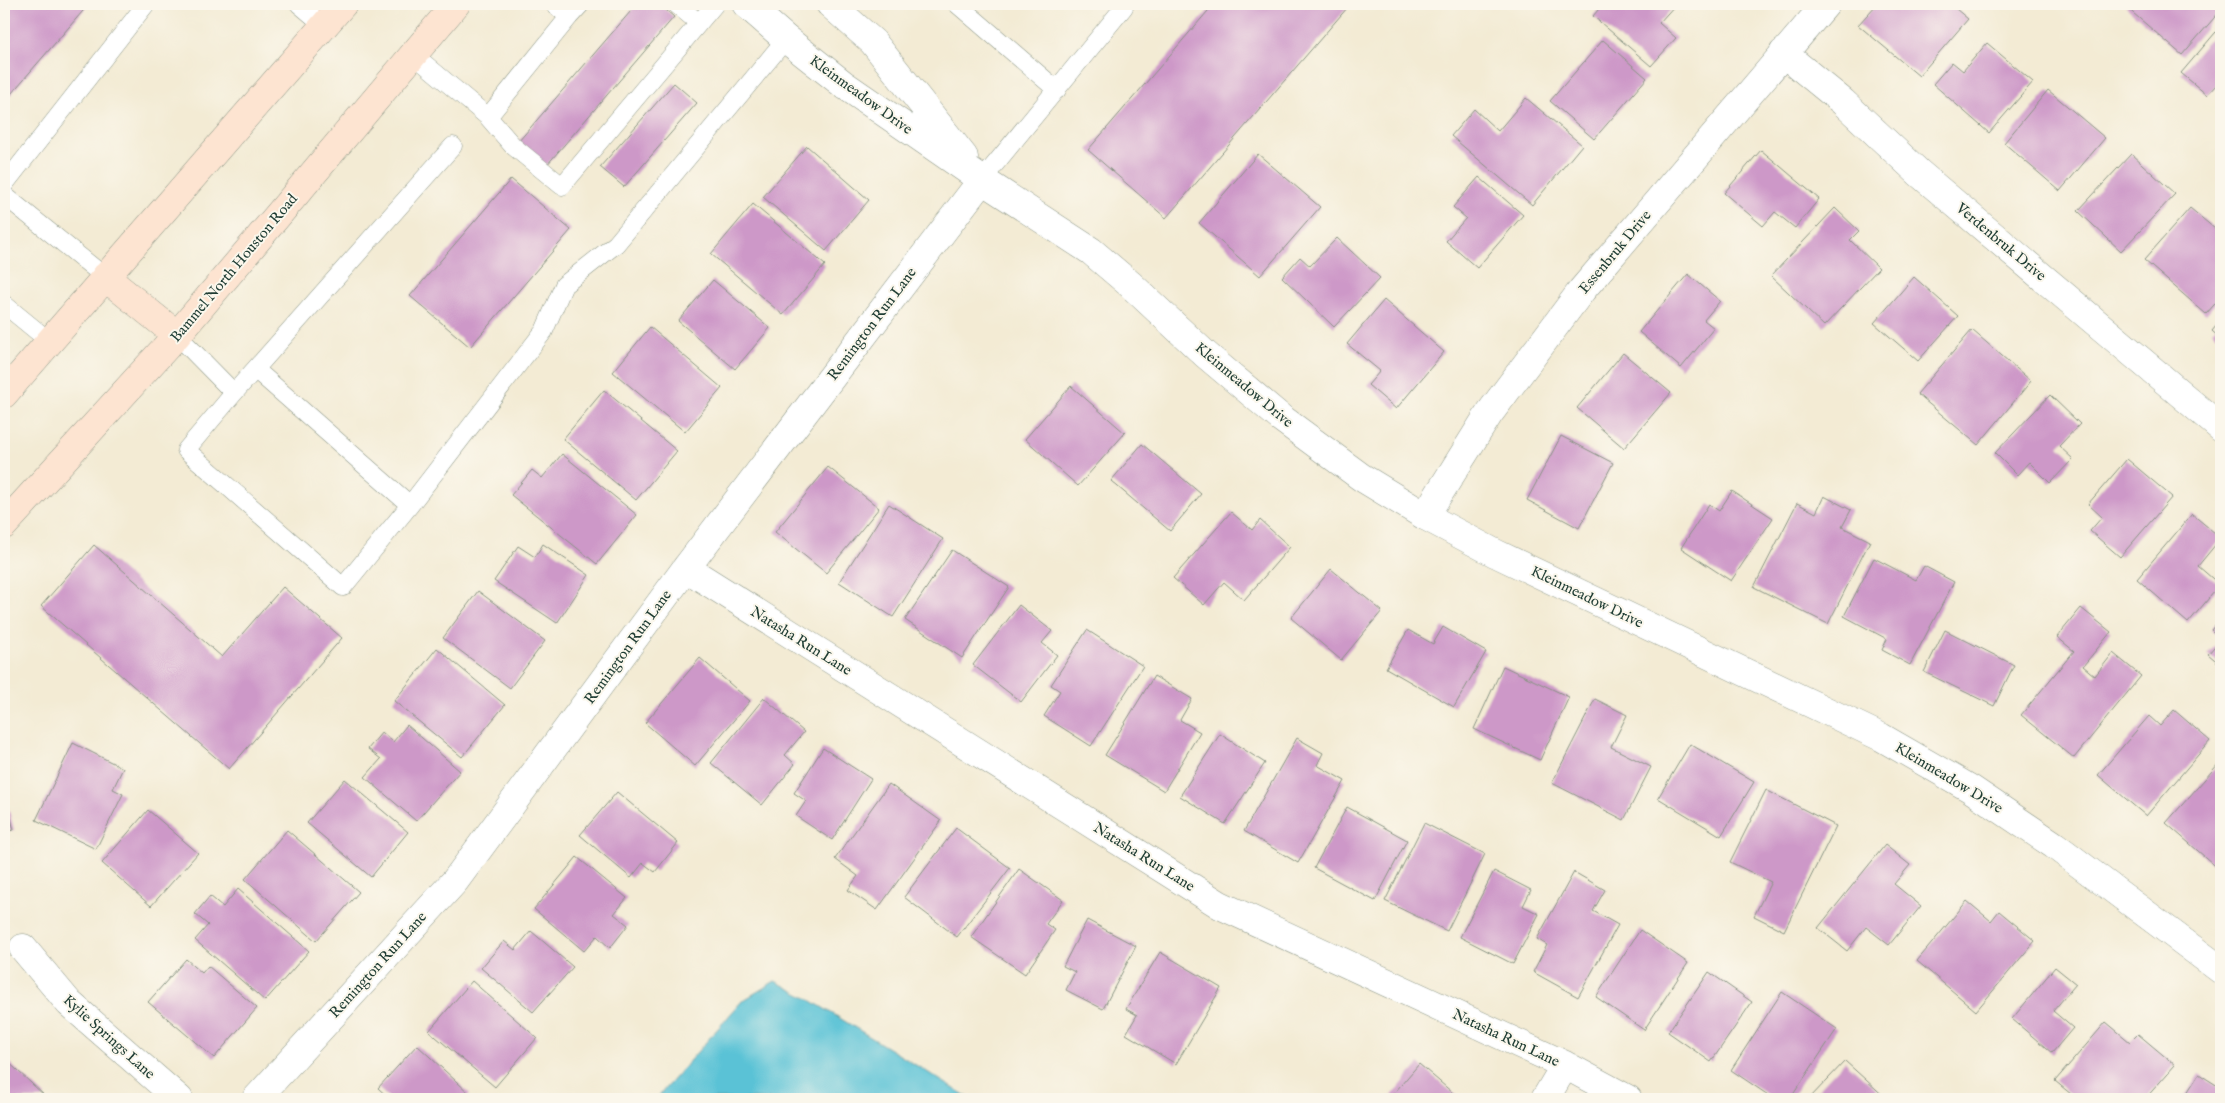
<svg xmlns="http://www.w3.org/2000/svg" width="2225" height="1103" font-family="'IM FELL English',serif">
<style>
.water{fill:#5ac2d6;stroke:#3c8085}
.building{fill:#cd98c8}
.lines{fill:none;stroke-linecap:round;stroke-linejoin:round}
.service-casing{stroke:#899484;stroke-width:19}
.minor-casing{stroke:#899484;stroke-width:29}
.tertiary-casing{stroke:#899484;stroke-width:29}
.secondary-casing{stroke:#899484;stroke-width:29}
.service{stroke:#fff;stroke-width:18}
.minor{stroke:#fff;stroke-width:28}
.tertiary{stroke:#fff;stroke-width:28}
.secondary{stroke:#fde4d1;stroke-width:28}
.labels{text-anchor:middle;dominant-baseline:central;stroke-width:4;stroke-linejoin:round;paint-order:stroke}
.street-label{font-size:15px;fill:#1f3d34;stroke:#fbf7ec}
</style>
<rect width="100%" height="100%" fill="#fbf7ec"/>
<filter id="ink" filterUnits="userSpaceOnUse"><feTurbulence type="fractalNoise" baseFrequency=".02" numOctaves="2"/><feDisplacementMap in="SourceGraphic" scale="10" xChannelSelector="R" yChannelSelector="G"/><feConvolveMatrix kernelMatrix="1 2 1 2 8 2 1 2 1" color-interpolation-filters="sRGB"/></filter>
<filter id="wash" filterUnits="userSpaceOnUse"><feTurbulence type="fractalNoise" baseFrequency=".0096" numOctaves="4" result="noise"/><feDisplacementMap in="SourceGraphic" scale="20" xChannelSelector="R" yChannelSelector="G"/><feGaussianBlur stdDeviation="1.12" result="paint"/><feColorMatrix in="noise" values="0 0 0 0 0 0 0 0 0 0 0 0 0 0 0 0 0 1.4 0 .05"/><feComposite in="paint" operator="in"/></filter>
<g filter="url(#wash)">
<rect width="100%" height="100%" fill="#f3ebd4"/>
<!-- water -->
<path class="water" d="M 775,981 L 807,998 L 971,1099 L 656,1099 L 742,1001 Z"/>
<g id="blocks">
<!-- building -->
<path class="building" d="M 4,4 L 89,4 L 4,102 Z
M 637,4 L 659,4 L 674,17 L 546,166 L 518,142 Z
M 1214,4 L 1345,4 L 1348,7 L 1166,218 L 1088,150 Z
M 1603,4 L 1676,4 L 1659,23 L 1676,38 L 1651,66 L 1593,16 Z
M 1877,4 L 1950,4 L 1968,19 L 1919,76 L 1858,25 Z
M 2128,4 L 2221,4 L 2221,10 L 2182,55 L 2126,7 Z
M 2221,26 L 2221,87 L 2217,84 L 2207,95 L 2181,73 Z
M 1603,40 L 1647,78 L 1594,139 L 1550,101 Z
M 1987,43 L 2033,82 L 1989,133 L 1933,84 L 1952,62 L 1963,71 Z
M 674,83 L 697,103 L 624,187 L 600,167 Z
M 2048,90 L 2105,138 L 2060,191 L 2004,143 Z
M 1526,98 L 1582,145 L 1532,205 L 1451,136 L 1474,109 L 1498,131 Z
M 807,146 L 869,200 L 826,251 L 763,197 Z
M 1761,150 L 1819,199 L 1795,228 L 1775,212 L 1763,226 L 1724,193 Z
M 1258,154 L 1320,207 L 1260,276 L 1199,223 Z
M 2131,154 L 2175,194 L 2121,251 L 2078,211 Z
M 1479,177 L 1523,215 L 1477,268 L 1446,241 L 1466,218 L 1453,207 Z
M 511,179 L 571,230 L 470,347 L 410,296 Z
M 753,204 L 825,265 L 783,315 L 711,254 Z
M 1835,208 L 1859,231 L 1850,240 L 1879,268 L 1824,326 L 1771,276 Z
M 2190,208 L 2221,234 L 2221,297 L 2206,314 L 2144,260 Z
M 1337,238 L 1380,278 L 1334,327 L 1282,277 L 1300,257 L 1310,266 Z
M 1688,274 L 1720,301 L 1704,320 L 1714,328 L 1681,368 L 1639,332 Z
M 1914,277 L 1958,316 L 1918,361 L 1874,323 Z
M 713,280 L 770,328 L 735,369 L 678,321 Z
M 1384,300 L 1444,352 L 1396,409 L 1368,385 L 1380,371 L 1347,344 Z
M 2221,320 L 2221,339 L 2212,331 Z
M 650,327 L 722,388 L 685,432 L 613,372 Z
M 1972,330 L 2031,381 L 1978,445 L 1917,394 Z
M 1623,353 L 1671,393 L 1624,448 L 1577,408 Z
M 1071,386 L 1125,433 L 1078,486 L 1025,439 Z
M 604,390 L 677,451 L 636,500 L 563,439 Z
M 2050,395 L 2080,424 L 2059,446 L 2073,459 L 2050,483 L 2029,462 L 2017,475 L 1995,453 Z
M 1561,436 L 1613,463 L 1579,528 L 1527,500 Z
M 1142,444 L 1201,494 L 1170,531 L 1111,481 Z
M 562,454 L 637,515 L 597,564 L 511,495 L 532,470 L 542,478 Z
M 2127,459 L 2172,497 L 2120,557 L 2090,531 L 2102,517 L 2088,504 Z
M 828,467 L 879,508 L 826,573 L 775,532 Z
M 1732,491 L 1773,518 L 1731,581 L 1681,548 L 1709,504 L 1719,511 Z
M 1824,496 L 1851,510 L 1842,527 L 1870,541 L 1828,624 L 1754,587 L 1797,503 L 1816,513 Z
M 889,504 L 943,539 L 893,617 L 839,582 Z
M 1231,512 L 1252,530 L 1260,520 L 1290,547 L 1244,600 L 1224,582 L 1204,605 L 1173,578 Z
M 2192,514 L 2221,538 L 2198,566 L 2220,585 L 2188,623 L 2137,579 Z
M 543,544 L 589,575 L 557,623 L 494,581 L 518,546 L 535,557 Z
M 94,545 L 222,657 L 283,587 L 342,638 L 229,769 L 41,606 Z
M 952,550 L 1009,587 L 962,658 L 905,620 Z
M 1874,558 L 1916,580 L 1924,566 L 1954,582 L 1910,665 L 1882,650 L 1887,639 L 1844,616 Z
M 1331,569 L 1382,611 L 1341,660 L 1291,618 Z
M 478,591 L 545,641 L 510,688 L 443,638 Z
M 1019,605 L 1052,631 L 1042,643 L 1057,655 L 1021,702 L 973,665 Z
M 2081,608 L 2111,632 L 2083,666 L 2095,676 L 2113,653 L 2141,676 L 2074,758 L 2021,715 L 2074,651 L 2057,637 Z
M 2221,618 L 2221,665 L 2208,654 L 2221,639 L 2211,630 Z
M 1443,627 L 1486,652 L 1454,707 L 1386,668 L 1408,630 L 1433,644 Z
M 1087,630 L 1143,666 L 1091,746 L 1044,716 L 1060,691 L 1051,685 Z
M 1945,630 L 2014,665 L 1994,706 L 1924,672 Z
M 437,648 L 505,705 L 462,757 L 394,701 Z
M 700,658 L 750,701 L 695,766 L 645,723 Z
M 1503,666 L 1569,697 L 1540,760 L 1474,729 Z
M 1154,676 L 1192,699 L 1180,720 L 1200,732 L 1164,791 L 1105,755 Z
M 764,698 L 804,732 L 785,755 L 795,764 L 762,805 L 711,763 Z
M 1595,699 L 1627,715 L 1611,747 L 1651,767 L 1624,820 L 1552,783 Z
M 2174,710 L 2210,741 L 2146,816 L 2098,775 L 2149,716 L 2160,726 Z
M 407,725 L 460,771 L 416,821 L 365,777 L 381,759 L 368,749 L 382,732 L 393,742 Z
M 1220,734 L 1265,763 L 1225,824 L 1180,796 Z
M 1297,738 L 1323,753 L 1317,765 L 1345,781 L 1298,863 L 1244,831 Z
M 73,743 L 123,768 L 113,789 L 123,794 L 96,849 L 36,820 Z
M 1690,744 L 1754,782 L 1721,836 L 1658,798 Z
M 823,748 L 871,779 L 832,840 L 796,816 L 806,801 L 794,793 Z
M 2220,762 L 2221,764 L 2221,871 L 2166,823 Z
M 345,779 L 408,832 L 371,877 L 307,823 Z
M 889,784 L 941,821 L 877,910 L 848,890 L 858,876 L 835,859 Z
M 1766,790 L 1836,826 L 1784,931 L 1754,916 L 1771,882 L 1730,862 Z
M 4,792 L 14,830 L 4,832 Z
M 617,792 L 678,843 L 655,872 L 643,863 L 631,878 L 580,835 Z
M 1347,807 L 1407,840 L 1375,901 L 1314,868 Z
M 148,810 L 198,853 L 151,906 L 102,863 Z
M 1424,823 L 1485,854 L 1447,931 L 1385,901 Z
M 956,828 L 1010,868 L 957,937 L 904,897 Z
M 287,830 L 359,892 L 316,941 L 245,879 Z
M 1885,845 L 1910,865 L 1894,884 L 1921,906 L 1889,945 L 1866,927 L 1847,951 L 1818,928 Z
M 577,857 L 627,898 L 614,914 L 628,925 L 610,948 L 597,936 L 584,951 L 534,909 Z
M 1019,869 L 1063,900 L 1046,924 L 1055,930 L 1025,974 L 971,937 Z
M 1494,871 L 1531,890 L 1523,906 L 1539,914 L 1513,964 L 1460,937 Z
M 1574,872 L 1605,890 L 1593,911 L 1618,925 L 1578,997 L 1533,972 L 1547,945 L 1537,939 Z
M 238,889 L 309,951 L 265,1001 L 195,940 L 208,925 L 195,914 L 210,896 L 223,907 Z
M 1967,901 L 1991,921 L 1999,911 L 2035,941 L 1976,1011 L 1917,961 Z
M 1087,920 L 1136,946 L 1103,1009 L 1066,990 L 1075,972 L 1063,966 Z
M 1640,930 L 1688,963 L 1644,1030 L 1596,997 Z
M 531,931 L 573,967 L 533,1012 L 481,968 L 504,941 L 515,950 Z
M 1160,952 L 1221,988 L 1176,1064 L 1126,1034 L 1137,1015 L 1126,1009 Z
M 186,959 L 202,973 L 208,966 L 257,1008 L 214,1058 L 148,1002 Z
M 2055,967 L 2076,984 L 2053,1011 L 2073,1028 L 2052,1053 L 2012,1019 Z
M 1709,972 L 1752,1002 L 1711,1062 L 1668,1032 Z
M 472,981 L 537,1038 L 495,1087 L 429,1031 Z
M 1782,992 L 1837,1029 L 1790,1099 L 1774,1099 L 1731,1070 Z
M 2106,1022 L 2130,1042 L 2138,1034 L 2175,1065 L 2145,1099 L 2077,1099 L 2055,1081 Z
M 417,1045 L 470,1094 L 465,1099 L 390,1099 L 378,1088 Z
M 4,1058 L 45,1096 L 42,1099 L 4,1099 Z
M 1845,1061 L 1887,1099 L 1809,1099 Z
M 1419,1064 L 1460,1099 L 1389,1099 Z
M 2199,1074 L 2221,1088 L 2221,1099 L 2183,1099 Z"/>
</g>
</g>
<g filter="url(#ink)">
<use href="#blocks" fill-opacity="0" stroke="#899484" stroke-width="1"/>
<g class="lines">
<defs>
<path id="service" d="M 299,4 L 325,26
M 676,4 L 699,23
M 957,4 L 1057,90
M 569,17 L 581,4
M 414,55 L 488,117 L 569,17 L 554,4
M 488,117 L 513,146 L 562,186 L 715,4
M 453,146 L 234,393 L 186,450 L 343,587 L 410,505 L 544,331 L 564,285 L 616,244 L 786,39
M 982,180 L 1124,7 L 1122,4
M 4,185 L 146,4
M 4,195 L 105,277
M 4,307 L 5,305 L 49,341
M 177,335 L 234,393
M 256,370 L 410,505"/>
<path id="minor" d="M 1783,53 L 1843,102 L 1919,173 L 2221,428
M 1425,516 L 1489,414 L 1582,290 L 1826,4
M 686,568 L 1220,905 L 1565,1065 L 1628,1099
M 23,948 L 69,1003 L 179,1099
M 256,1099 L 455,881 L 686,568 L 982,180
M 1545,1099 L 1565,1065"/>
<path id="tertiary" d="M 746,4 L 786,39 L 843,84 L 982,180 L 1091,251 L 1131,285 L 1205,354 L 1281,418 L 1361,477 L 1425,516 L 1495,553 L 1881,737 L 1971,789 L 2054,845 L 2221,970
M 830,4 L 873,42 L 964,157"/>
<path id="secondary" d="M 105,277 L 177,335
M 4,394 L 343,4
M 4,525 L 177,335 L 456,4"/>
</defs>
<!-- service casing -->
<use href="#service" class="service-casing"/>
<!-- minor casing -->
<use href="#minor" class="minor-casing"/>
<!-- tertiary casing -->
<use href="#tertiary" class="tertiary-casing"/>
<!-- secondary casing -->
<use href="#secondary" class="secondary-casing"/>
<!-- service -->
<use href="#service" class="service"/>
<!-- minor -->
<use href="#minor" class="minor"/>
<!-- tertiary -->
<use href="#tertiary" class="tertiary"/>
<!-- secondary -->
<use href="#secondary" class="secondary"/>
</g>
</g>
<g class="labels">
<!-- street labels -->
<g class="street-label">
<text transform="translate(861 95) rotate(36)">Kleinmeadow Drive</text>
<text transform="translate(2001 242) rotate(40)">Verdenbruk Drive</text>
<text transform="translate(1615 252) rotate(-50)">Essenbruk Drive</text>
<text transform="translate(234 268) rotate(-50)">Bammel North Houston Road</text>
<text transform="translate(872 324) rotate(-53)">Remington Run Lane</text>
<text transform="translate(1244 385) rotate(40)">Kleinmeadow Drive</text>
<text transform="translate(1587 597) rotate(26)">Kleinmeadow Drive</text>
<text transform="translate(801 641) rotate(32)">Natasha Run Lane</text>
<text transform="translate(628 647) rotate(-54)">Remington Run Lane</text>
<text transform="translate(1949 778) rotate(31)">Kleinmeadow Drive</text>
<text transform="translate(1144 857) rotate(32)">Natasha Run Lane</text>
<text transform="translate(378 965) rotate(-48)">Remington Run Lane</text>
<text transform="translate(109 1037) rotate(42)">Kylie Springs Lane</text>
<text transform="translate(1506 1038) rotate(25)">Natasha Run Lane</text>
</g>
</g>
<!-- margin -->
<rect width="2225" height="1103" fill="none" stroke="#fbf7ec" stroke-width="20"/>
</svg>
